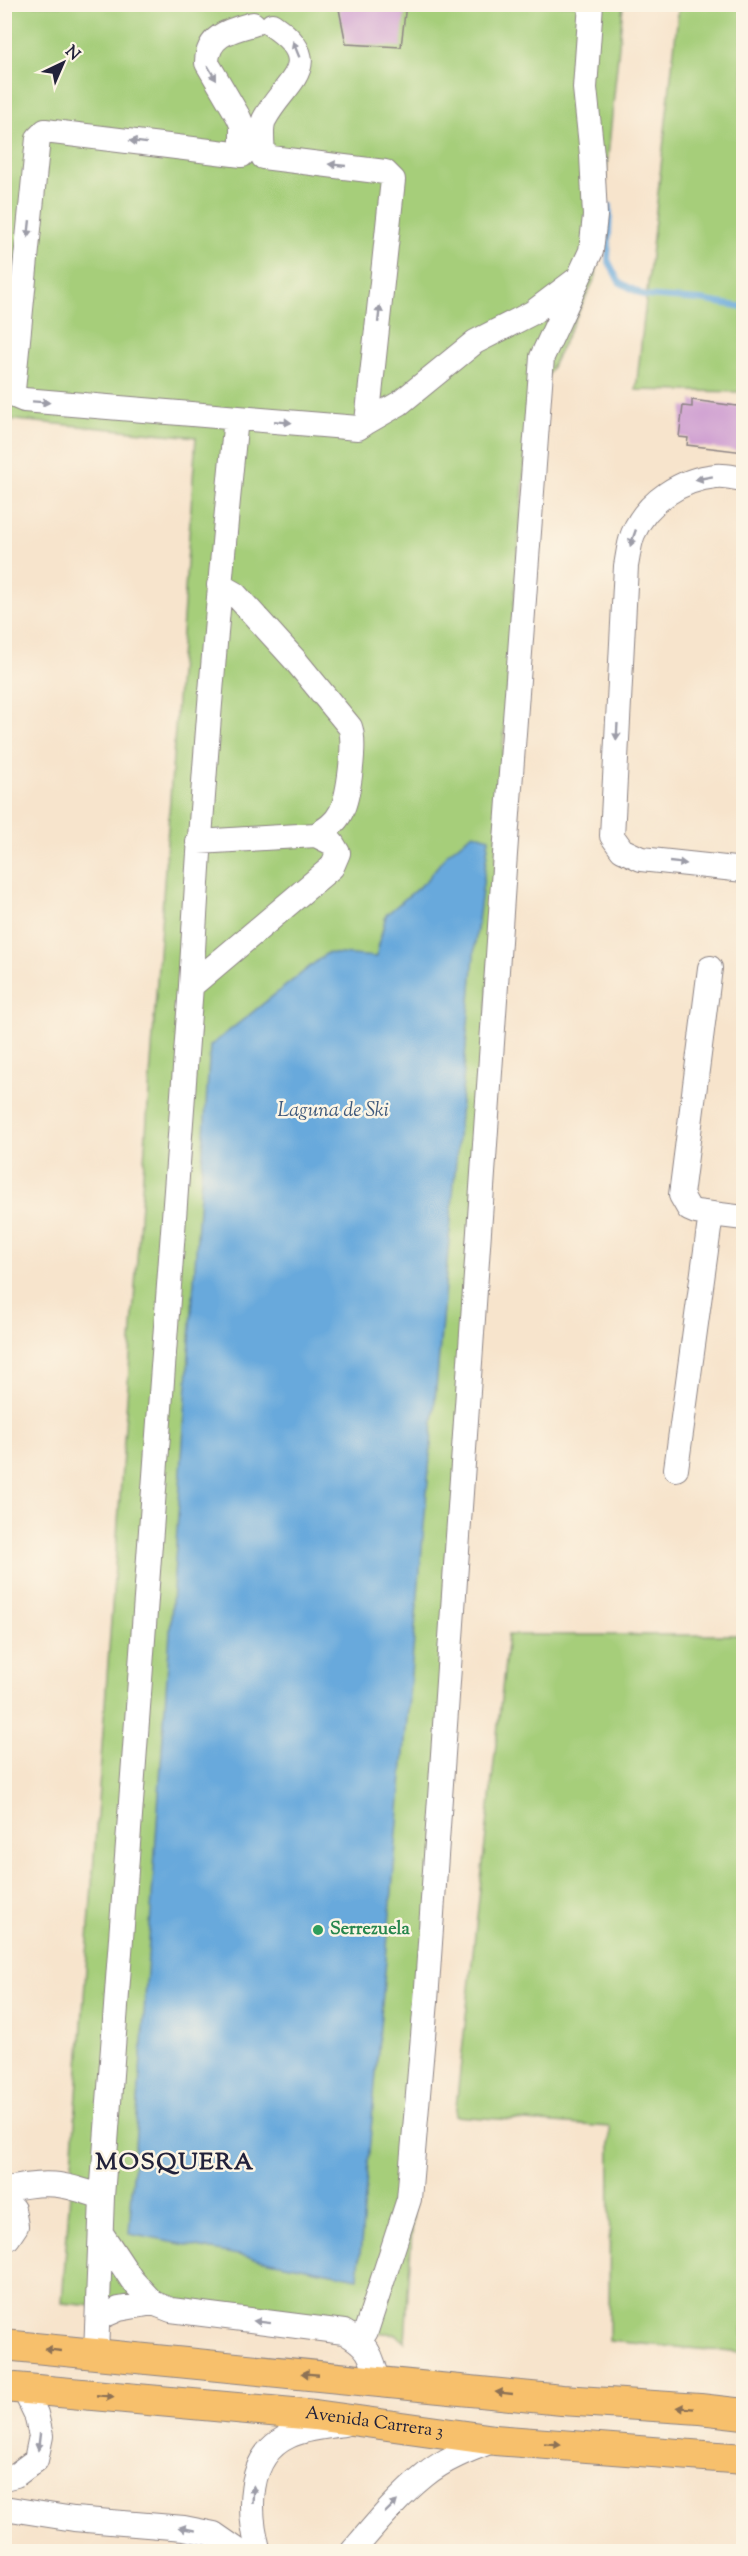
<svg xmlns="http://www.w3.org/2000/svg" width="748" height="2556" font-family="'Sorts Mill Goudy',serif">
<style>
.green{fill:#a6ce7a;stroke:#64785a;stroke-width:1.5}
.water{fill:#68a9dc;stroke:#45668c;stroke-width:1.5}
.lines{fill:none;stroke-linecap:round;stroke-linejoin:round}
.stream{stroke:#68a9dc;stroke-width:6}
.building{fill:#d0a1d2}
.minor-casing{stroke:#8c8384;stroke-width:26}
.major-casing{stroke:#8c8384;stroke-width:32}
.minor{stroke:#fff;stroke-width:24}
.major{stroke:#f7c06c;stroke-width:30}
.oneway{fill:#9c9ca7}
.oneway2{fill:#8c7154}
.leisure-dot{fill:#2e9e5b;stroke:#fcf5e5;stroke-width:2}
.labels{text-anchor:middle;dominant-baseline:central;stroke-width:5;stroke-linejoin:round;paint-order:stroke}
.leisure-label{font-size:18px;font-weight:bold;fill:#27864d;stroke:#fcf5e5;text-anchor:start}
.street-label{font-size:18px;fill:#22223b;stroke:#fcf5e5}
.water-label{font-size:20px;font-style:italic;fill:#3e587b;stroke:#fcf5e5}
.district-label{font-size:24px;font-weight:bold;letter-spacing:1.5px;fill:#22223b;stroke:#fcf5e5}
</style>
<rect width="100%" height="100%" fill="#fcf5e5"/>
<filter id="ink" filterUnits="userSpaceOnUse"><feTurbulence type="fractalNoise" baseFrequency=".0167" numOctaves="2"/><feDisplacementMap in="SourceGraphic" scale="12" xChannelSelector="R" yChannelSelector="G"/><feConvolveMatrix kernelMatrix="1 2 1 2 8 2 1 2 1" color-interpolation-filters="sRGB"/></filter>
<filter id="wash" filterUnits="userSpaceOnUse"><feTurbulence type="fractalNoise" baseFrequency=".008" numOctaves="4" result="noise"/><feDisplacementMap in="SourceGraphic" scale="24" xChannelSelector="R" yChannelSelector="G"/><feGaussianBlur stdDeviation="1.35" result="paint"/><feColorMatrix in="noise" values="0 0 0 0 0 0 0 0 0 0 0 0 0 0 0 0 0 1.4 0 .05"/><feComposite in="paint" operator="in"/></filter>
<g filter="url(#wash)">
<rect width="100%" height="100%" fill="#f7e4cc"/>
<!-- green -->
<path class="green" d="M 4,5 L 623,5 L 596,276 L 529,414 L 503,747 L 405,2342 L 396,2334 L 62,2303 L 196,437 L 5,419 Z
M 679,5 L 743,5 L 743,392 L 636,390 Z
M 508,1635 L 743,1635 L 743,2353 L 609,2341 L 610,2127 L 455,2116 Z"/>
<!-- water -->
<path class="water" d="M 473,833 L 489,838 L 475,944 L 358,2278 L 129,2234 L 210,1046 L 327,953 L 376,957 L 386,915 L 426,881 L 447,854 Z"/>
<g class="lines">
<!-- stream -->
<path class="stream" d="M 610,206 L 608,260 L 619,282 L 645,296 L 700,300 L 744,307"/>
</g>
<g id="blocks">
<!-- building -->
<path class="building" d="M 338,4 L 406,4 L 401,47 L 346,44 Z
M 692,400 L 744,407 L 744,452 L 687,445 L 688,438 L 679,437 L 683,406 L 692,407 Z"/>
</g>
</g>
<g filter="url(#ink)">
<use href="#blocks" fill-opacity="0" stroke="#8c8384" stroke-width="1.5"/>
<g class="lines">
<defs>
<path id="minor" d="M 253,24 C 231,30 207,35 207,63 L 238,116 L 242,125 L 242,155 L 45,131 L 38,138 L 13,390 L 17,397 L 24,400 L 358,428 L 367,422 L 393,180 L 385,172 L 263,157 C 263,147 260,129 264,120 C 284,81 329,64 272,25
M 367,422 L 400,403 L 475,342 L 532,313 L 577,279
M 744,479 C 735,478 725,475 716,476 C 682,479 647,501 633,534 C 629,544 628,556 626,566 L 612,836 L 622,850 L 641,859 L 744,870
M 198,842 L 316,835 C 326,829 336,823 341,812 C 349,796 356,743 350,727 L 295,660 L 235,594 L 219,585
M 710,968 L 681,1195 L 689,1209 L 696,1212 L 744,1218
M 191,986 L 332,867 L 338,853 L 332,843 L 316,835
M 676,1469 L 711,1214
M 4,2190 C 46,2180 63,2183 102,2197
M 4,2198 L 13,2209 L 16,2226 L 8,2238 L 4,2238
M 101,2233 L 132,2280 L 153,2303 L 171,2310 L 344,2332 C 369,2346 371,2354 378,2381
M 98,2318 L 119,2309 L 153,2303
M 360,2341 L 366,2331 L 409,2199 L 426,2001 L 505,854 L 542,357 L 591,251 L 595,216 L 592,155 L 585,88 L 591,4
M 96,2354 L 102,2197 L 191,986 C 201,796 217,607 236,418
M 4,2478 L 16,2475 L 36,2460 L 41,2436 L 36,2414 L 24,2389
M 4,2508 L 74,2519 L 184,2528 L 214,2534 L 240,2552
M 259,2552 C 248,2513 245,2456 289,2436 C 306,2428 326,2427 344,2424
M 352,2552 C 375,2525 397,2498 424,2476 C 444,2459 471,2449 495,2440"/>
<g id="major">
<path d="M 4,2345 L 562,2400 L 700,2409 L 744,2414"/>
<path id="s1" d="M 4,2387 L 315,2415 L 495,2440 L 744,2459"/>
</g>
</defs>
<!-- minor casing -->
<use href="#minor" class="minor-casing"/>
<!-- major casing -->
<use href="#major" class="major-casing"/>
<!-- minor -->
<use href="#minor" class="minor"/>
<!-- major -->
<use href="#major" class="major"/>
</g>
<!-- one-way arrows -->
<defs><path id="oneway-solid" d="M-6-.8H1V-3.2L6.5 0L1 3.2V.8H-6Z" transform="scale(1.5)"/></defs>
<g class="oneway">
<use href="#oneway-solid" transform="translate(296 49) rotate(-112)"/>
<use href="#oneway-solid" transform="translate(212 73) rotate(59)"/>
<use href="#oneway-solid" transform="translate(138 142) rotate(-173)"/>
<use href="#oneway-solid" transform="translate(337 165) rotate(-174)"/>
<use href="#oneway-solid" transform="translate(29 229) rotate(96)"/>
<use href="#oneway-solid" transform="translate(379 314) rotate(-84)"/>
<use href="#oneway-solid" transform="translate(41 402) rotate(4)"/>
<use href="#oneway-solid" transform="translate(283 422) rotate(5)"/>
<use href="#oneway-solid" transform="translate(704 478) rotate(170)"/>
<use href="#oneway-solid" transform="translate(633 538) rotate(109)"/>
<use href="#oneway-solid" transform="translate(617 732) rotate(93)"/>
<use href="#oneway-solid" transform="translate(678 863) rotate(6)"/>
<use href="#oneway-solid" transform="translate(262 2322) rotate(-173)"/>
<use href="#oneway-solid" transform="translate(39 2442) rotate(97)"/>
<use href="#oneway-solid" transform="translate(253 2494) rotate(-87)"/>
<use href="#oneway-solid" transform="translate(391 2507) rotate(-44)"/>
<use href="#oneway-solid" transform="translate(187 2529) rotate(-170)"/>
</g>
<g class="oneway2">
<use href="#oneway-solid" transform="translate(53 2350) rotate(-174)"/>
<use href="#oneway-solid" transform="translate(310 2374) rotate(-175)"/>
<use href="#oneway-solid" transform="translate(504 2393) rotate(-174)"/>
<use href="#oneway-solid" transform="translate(105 2396) rotate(5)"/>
<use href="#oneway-solid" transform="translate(685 2408) rotate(-176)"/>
<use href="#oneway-solid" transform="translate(553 2444) rotate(4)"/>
</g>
</g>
<!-- markers -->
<circle class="leisure-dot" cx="318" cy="1930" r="6"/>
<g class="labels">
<!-- leisure labels -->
<g class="leisure-label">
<text x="330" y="1930">Serrezuela</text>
</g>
<!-- street labels -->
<g class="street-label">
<text stroke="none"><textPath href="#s1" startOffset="372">Avenida Carrera 3</textPath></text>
</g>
<!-- water labels -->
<g class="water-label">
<text x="333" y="1111">Laguna de Ski</text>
</g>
<!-- district labels -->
<g class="district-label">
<text x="175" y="2163">MOSQUERA</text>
</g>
</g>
<!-- margin -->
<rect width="748" height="2556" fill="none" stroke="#fcf5e5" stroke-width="24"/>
<!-- north arrow -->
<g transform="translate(63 63) rotate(44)" stroke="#fcf5e5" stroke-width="4.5" paint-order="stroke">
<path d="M0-4.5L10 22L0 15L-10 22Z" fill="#22223b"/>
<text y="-9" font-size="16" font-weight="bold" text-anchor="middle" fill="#22223b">N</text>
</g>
</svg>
